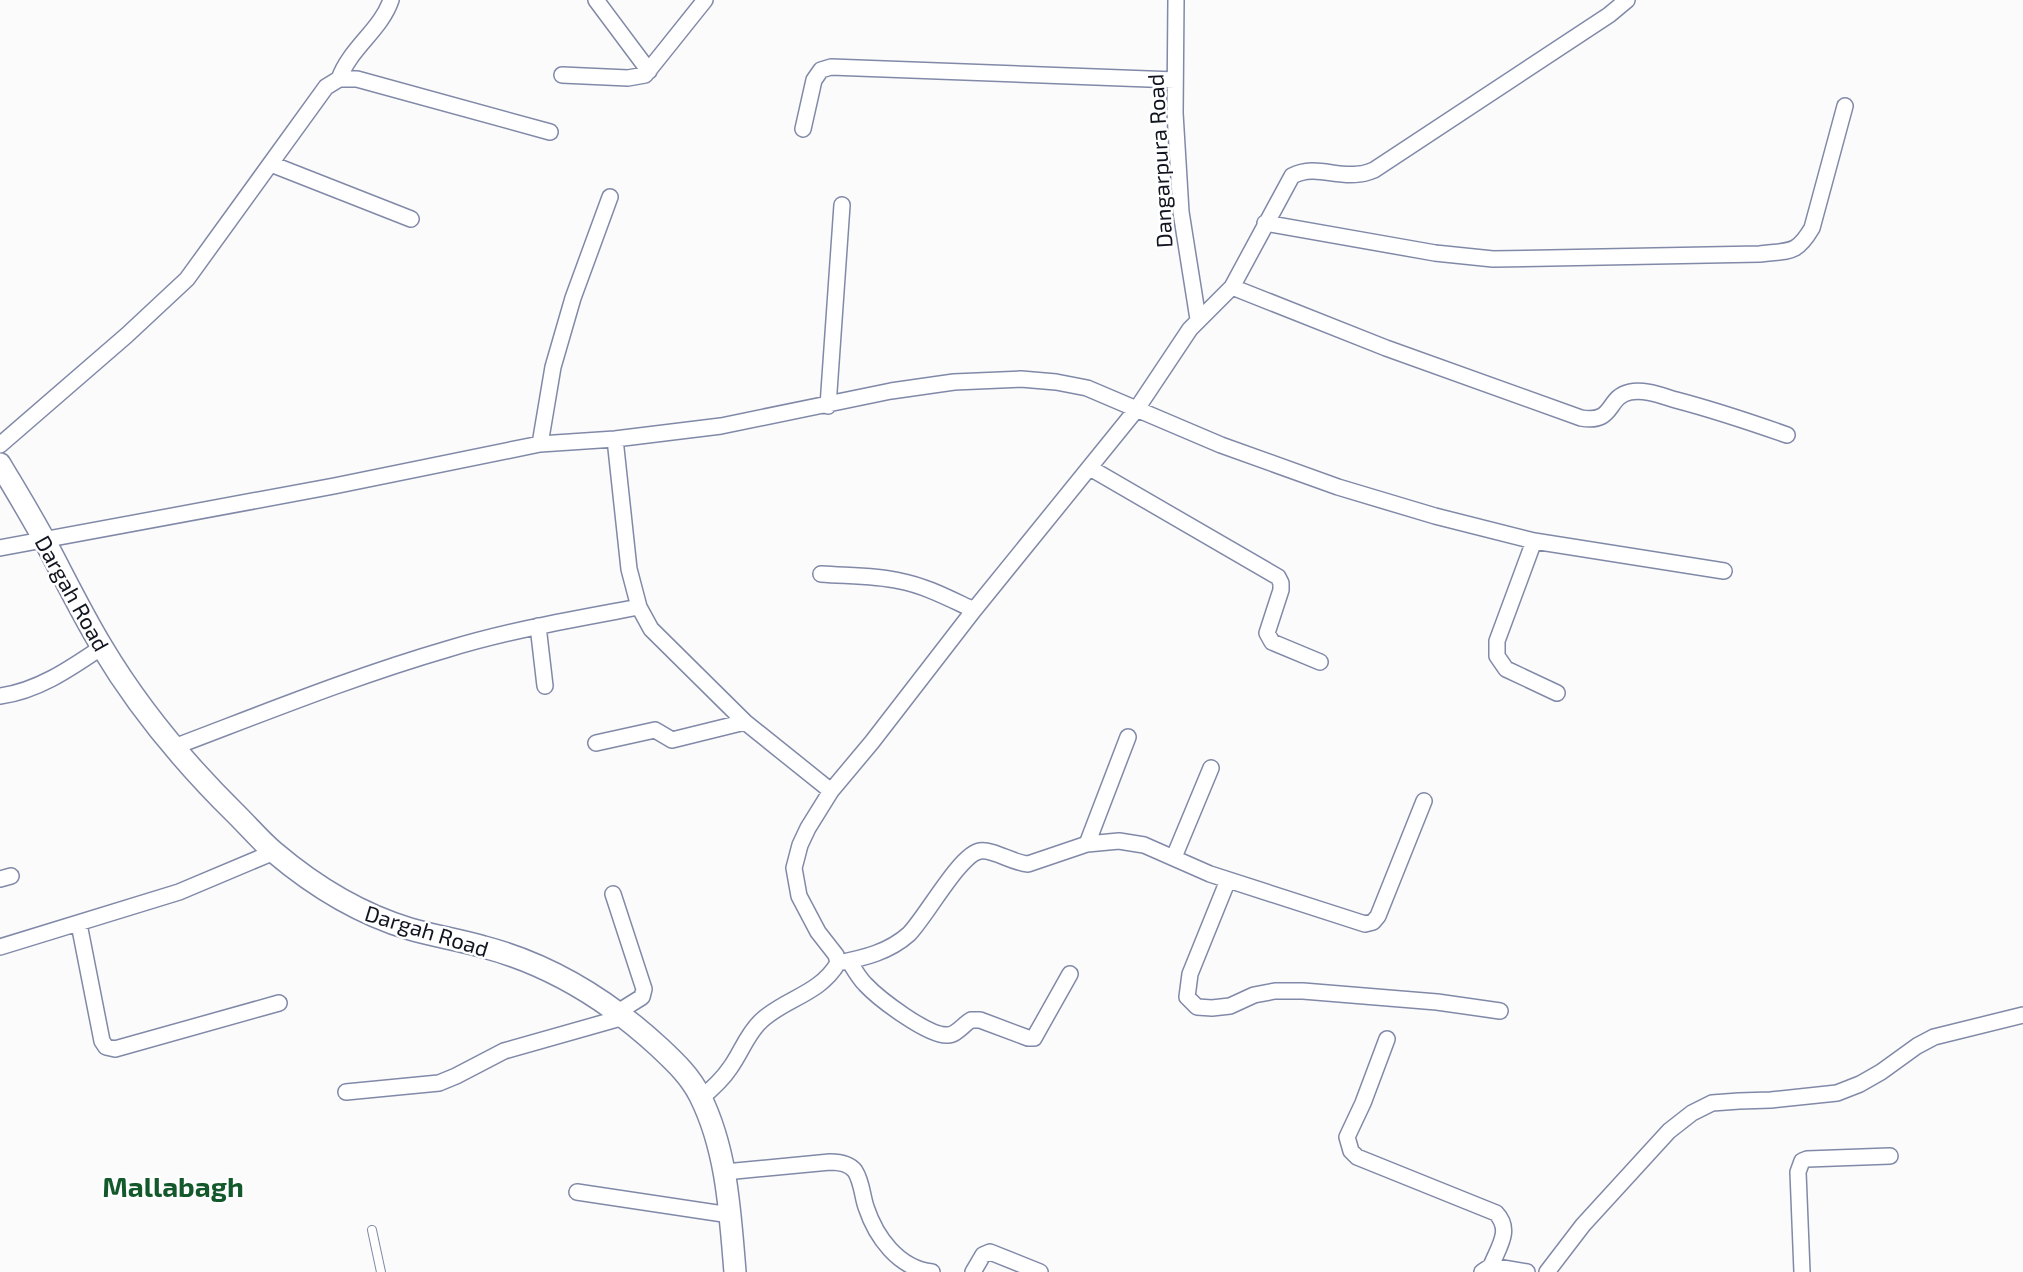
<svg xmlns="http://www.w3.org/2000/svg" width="2023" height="1272" font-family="'Exo 2',sans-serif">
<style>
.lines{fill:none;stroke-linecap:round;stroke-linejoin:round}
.lane-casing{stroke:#8189a8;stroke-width:10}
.street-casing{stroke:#8189a8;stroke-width:18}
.secondary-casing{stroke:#8189a8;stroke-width:24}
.lane{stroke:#fff;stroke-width:8}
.street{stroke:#fff;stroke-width:15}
.secondary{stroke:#fff;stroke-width:21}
.labels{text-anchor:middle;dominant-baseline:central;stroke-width:5;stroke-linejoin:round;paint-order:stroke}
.street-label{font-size:22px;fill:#121520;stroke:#fff}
.district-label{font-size:28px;font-weight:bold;fill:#13592c;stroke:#fff}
</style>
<rect width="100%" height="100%" fill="#fbfbfb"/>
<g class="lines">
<defs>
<path id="lane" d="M 372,1230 L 381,1272"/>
<path id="street" d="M 596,0 L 649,71
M 1176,0 L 1175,113 L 1181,212 L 1198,319
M 562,75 L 628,78 L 645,75 L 705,0
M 339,79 C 350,48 381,30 391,0
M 803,129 L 814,80 L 821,70 L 831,67 L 1175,80
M 271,164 L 411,219
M 1265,223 L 1435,253 L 1493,259 L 1760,254 C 1790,250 1796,255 1812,228 L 1845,106
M 1232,287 L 1386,348 L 1581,418 C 1615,424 1606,397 1630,392 C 1645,389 1662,396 1676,400 C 1714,410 1750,422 1787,435
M 828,406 L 842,205
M 615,439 L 629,569 L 639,607 L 651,629 L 745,722 L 831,791
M 540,444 L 553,367 L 573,298 L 610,197
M 0,445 L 127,335 L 187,279 L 326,87 L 339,79 L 357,79 L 550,132
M 1090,468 L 1278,577 L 1281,583 L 1281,590 L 1267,633 L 1272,642 L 1320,662
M 1534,541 L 1497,641 L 1497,656 L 1506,669 L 1557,693
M 0,548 L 334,486 L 540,444 L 615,439 L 721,426 L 891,391 L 954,382 L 1021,379 L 1056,382 L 1087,388 L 1221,445 L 1338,487 L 1435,516 L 1534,541 L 1724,571
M 821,574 C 847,576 874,575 900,581 C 926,586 950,599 974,610
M 538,626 L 545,686
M 0,696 C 38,691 71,668 102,647
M 596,743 L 655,730 L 672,740 L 745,722
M 174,747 C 264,713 355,676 448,649 C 510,630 575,619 639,607
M 1087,844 L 1128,737
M 1174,857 L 1211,768
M 0,879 L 11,876
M 1228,880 L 1190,974 L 1187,997 L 1197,1007 L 1212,1008 L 1230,1006 L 1254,995 L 1275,991 L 1303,991 L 1437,1002 L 1500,1011
M 613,894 L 644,989 L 642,997 L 618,1012
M 79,924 L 102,1041 L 106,1047 L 115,1049 L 279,1003
M 0,947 L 179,892 L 274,852
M 849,961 C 854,969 859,978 865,984 C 879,999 929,1037 948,1035 C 956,1035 964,1024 971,1020 L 980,1020 L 1028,1038 L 1034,1038 L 1070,974
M 838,963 C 864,958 889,952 909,934 C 926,917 960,854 980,851 C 993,849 1013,863 1028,864 L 1087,844 L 1119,841 L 1144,845 L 1210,874 L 1365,924 L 1373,922 L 1378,916 L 1424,801
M 1387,1039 L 1363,1103 L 1347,1137 L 1351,1151 L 1357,1157 L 1496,1213 C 1512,1230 1499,1246 1491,1266
M 346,1092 L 439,1083 L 456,1076 L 504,1051 L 624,1017
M 701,1098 C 712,1089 722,1080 730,1068 C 741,1053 747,1034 761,1021 C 785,998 819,995 838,963 L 836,955 L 818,932 L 799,896 L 794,868 L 800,845 L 808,828 L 831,791 L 872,742 L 974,610 L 1136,410 L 1190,329 L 1232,287 L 1292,176 C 1315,164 1336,178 1359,174 C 1364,174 1369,172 1374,170 L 1609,15 L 1627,0
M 725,1172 L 830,1162 C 839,1162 849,1163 855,1171 C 862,1182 862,1195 866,1207 C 876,1237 898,1268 932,1272
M 577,1192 L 730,1215
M 973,1272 L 983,1255 L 990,1252 L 1040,1272
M 1482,1272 L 1491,1266 L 1527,1272
M 1547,1272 L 1583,1225 L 1669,1131 L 1692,1113 L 1712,1103 L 1739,1101 L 1771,1100 L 1837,1093 L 1860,1084 L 1881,1072 L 1917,1046 L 1934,1037 L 2023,1015
M 1802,1272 L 1798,1172 L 1802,1161 L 1807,1159 L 1890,1156"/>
<path id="secondary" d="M 0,464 C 16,491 32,517 47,545 C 65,579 82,614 102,647 C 139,709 186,765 237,815 C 249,827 261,841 274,852 C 314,886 360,914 410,929 C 434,936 460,940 484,947 C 552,965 608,1000 659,1047 C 675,1062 690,1076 700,1096 C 727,1150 730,1212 735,1272"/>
</defs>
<!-- lane casing -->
<use href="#lane" class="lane-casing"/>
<!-- street casing -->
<use href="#street" class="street-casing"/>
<!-- secondary casing -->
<use href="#secondary" class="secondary-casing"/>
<!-- lane -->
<use href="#lane" class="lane"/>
<!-- street -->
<use href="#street" class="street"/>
<!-- secondary -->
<use href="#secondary" class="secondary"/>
</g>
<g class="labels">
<!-- street labels -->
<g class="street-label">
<text transform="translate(1159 161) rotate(-93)">Dangarpura Road</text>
<text transform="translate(73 593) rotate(61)">Dargah Road</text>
<text transform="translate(427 930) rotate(17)">Dargah Road</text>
</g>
<!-- district labels -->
<g class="district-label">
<text x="173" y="1186">Mallabagh</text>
</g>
</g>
</svg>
